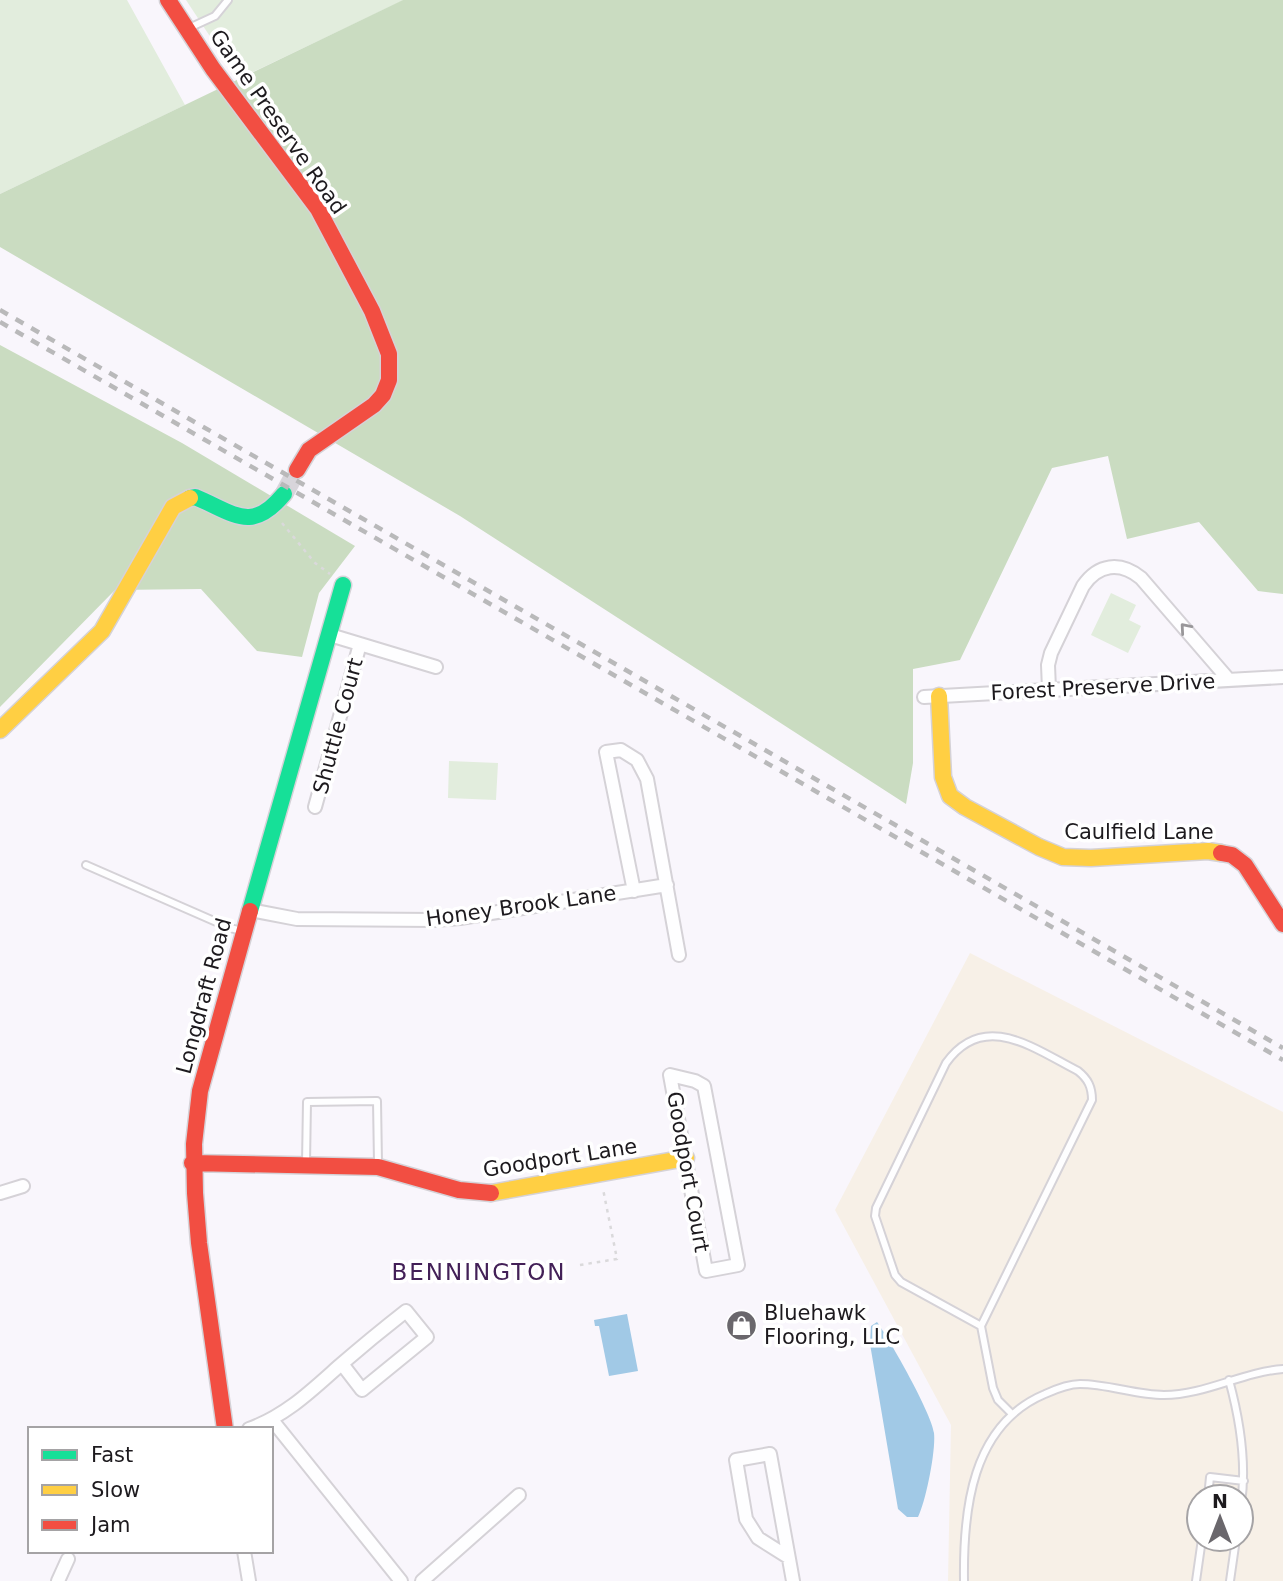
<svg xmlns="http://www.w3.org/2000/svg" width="1283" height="1581" font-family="'DejaVu Sans',sans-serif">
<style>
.commercial{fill:#f7f0e7;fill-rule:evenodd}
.green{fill:#e2eddd}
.forest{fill:#cadcc1}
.water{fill:#a1c9e6}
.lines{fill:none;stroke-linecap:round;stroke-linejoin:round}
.secondary-tunnel{stroke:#d8d5db;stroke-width:19;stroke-dasharray:19 10;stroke-linecap:butt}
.lane-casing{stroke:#d5d2d7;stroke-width:10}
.street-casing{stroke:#d5d2d7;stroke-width:16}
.fast-casing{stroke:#d5d2d7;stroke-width:19}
.slow-casing{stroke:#d5d2d7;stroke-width:19}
.jam-casing{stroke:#d5d2d7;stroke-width:19}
.path{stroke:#dad9db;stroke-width:2.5;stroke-dasharray:3.5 5;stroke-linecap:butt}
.lane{stroke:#fefeff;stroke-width:6}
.street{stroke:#fefeff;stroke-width:12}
.fast{stroke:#16e098;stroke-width:16}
.slow{stroke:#ffcf43;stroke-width:16}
.jam{stroke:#f24e42;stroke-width:16}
.rail{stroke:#b9b9ba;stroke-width:4.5;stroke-dasharray:9 9;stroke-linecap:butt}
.oneway{stroke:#99979a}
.labels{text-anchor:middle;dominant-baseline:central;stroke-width:7;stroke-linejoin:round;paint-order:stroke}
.street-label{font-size:21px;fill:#1d1a1e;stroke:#fff}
.poi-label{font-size:21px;fill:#1d1a1e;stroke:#fff;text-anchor:start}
.neighbourhood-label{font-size:23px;letter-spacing:2px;fill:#432057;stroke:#fff}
</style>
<rect width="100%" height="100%" fill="#f9f6fc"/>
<!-- commercial -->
<path class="commercial" d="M 970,953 L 1283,1112 L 1283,1581 L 948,1581 L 951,1425 L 835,1210 ZM 1199,1497 L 1241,1497 L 1241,1539 L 1199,1539 Z"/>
<!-- green -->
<path class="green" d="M 0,0 L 127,0 L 185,105 L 0,194 Z
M 186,0 L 404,0 L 238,79 Z
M 1111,593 L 1136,605 L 1129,620 L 1141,626 L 1128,653 L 1091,635 Z
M 449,761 L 498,763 L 496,800 L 448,798 Z"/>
<!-- forest -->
<path class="forest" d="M 403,0 L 1283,0 L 1283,594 L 1258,591 L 1199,522 L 1127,539 L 1108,456 L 1052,468 L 960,660 L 913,669 L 913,763 L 906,804 L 460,516 L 0,247 L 0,194 Z
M 0,345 L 182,443 L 355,546 L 319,593 L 302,657 L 257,651 L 201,589 L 115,590 L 0,707 Z"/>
<!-- water -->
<path class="water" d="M 627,1314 L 638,1371 L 609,1376 L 599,1326 L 595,1326 L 594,1320 Z
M 877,1322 C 890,1340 932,1414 934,1433 C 936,1450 926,1501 918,1517 L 907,1517 L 898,1509 L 870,1344 L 871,1326 Z"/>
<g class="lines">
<!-- secondary-tunnel -->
<path class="secondary-tunnel" d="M 284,494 L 297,470"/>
<defs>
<path id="lane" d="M 189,28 L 215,16 L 228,0
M 86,865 L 230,928 L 242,931
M 306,1163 L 307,1102 L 377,1101 L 378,1163
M 981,1326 L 901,1282 L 895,1275 L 875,1216 L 876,1208 L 946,1063 C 984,1010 1033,1048 1078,1071 C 1088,1079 1092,1087 1092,1100 L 981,1326 L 993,1388 L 998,1400 L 1012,1414
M 1229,1380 C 1240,1420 1247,1462 1241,1504
M 1208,1497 L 1210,1477 L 1244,1481
M 964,1581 C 963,1511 971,1425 1045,1394 C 1056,1389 1068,1384 1080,1384 C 1108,1384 1136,1395 1164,1395 C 1205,1395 1242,1372 1283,1369
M 1196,1581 L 1202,1539
M 1230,1581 L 1236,1539"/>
<path id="street" d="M 330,635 L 436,667
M 1049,689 L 1048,665 L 1051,653 L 1083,586 C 1098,564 1120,561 1141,578 L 1229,680
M 924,697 L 1283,677
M 315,807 L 360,644
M 634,891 L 606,752 L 621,750 L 637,760 L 647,779 L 679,955
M 250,910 L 297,919 L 435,920 L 460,918 L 667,885
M 670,1075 L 695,1081 L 704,1086 L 738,1265 L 706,1271 Z
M 0,1193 L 23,1186
M 272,1420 L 401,1581
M 249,1429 C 285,1416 310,1392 338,1367 C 360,1348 383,1329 406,1311 L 427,1337 L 362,1390 L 342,1364
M 244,1551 L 249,1581
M 788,1557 L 758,1538 L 746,1519 L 736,1460 L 770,1454 L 793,1581
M 58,1581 L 68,1559
M 422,1581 L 519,1495"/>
<path id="fast" d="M 190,498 L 195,497 C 234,513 251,534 284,494
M 250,911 L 343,585"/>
<path id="slow" d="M 939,696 L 943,777 L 950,796 L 965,807 L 1039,847 L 1063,857 L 1091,858 L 1208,851 L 1221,853
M 0,730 L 102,631 L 173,507 L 190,498
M 491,1193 L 686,1158"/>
<path id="jam" d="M 168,0 L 213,69 L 318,209 L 372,311 L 389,354 L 389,380 L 383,395 L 374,405 L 309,450 L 297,470
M 1221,853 L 1232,855 L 1245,865 L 1283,924
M 192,1163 L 378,1167 L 459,1190 L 491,1193
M 225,1429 L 199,1243 L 195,1193 L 194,1144 L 200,1091 L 250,911"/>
</defs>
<!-- lane casing -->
<use href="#lane" class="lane-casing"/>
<!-- street casing -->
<use href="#street" class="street-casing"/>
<!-- fast casing -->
<use href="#fast" class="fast-casing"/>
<!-- slow casing -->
<use href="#slow" class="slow-casing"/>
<!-- jam casing -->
<use href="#jam" class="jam-casing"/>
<!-- path -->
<path class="path" d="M 282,523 L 315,563 L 330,574
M 580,1265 L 617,1259 L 603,1189"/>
<!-- lane -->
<use href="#lane" class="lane"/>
<!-- street -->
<use href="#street" class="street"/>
<!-- fast -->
<use href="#fast" class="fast"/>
<!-- slow -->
<use href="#slow" class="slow"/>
<!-- jam -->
<use href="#jam" class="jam"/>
<!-- rail -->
<path class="rail" d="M 0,310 L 1283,1048
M 0,322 L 1283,1060"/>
</g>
<!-- one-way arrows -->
<defs><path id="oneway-chevron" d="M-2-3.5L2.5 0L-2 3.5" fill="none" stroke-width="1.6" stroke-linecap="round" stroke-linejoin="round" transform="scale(1.75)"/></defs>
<use class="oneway" href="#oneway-chevron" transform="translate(1185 628) rotate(-131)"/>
<!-- icons -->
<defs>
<symbol id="shop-disc" viewBox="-11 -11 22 22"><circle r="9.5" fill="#6a676c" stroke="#fff"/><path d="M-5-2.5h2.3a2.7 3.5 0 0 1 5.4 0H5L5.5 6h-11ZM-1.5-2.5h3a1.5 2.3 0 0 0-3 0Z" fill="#fff"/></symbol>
</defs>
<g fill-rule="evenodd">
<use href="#shop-disc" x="724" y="1308" width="35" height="35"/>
</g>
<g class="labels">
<!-- street labels -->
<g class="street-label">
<text transform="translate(278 122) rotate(55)">Game Preserve Road</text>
<text transform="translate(1103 687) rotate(-3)">Forest Preserve Drive</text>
<text transform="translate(338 726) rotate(-75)">Shuttle Court</text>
<text x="1139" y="832">Caulfield Lane</text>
<text transform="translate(521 906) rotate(-8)">Honey Brook Lane</text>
<text transform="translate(204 996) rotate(-75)">Longdraft Road</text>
<text transform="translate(560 1158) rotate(-9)">Goodport Lane</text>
<text transform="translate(688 1172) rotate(80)">Goodport Court</text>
</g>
<!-- poi labels -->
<g class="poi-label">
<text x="764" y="1313">Bluehawk<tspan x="764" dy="24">Flooring, LLC</tspan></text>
</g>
<!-- neighbourhood labels -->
<g class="neighbourhood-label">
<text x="479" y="1272">BENNINGTON</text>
</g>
</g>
<!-- legend -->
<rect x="28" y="1427" width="245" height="126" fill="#ffffff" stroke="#a5a3a5" stroke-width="2"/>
<rect x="42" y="1450" width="35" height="10" fill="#16e098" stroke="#a5a3a5" stroke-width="2"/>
<text x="91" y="1462" font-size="21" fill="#1d1a1e">Fast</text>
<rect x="42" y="1485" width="35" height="10" fill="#ffcf43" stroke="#a5a3a5" stroke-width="2"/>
<text x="91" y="1497" font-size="21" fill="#1d1a1e">Slow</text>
<rect x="42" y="1520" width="35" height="10" fill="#f24e42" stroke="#a5a3a5" stroke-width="2"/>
<text x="91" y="1532" font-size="21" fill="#1d1a1e">Jam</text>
<!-- north arrow -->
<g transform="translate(1220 1518)"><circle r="33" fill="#ffffff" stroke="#a5a3a5" stroke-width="2"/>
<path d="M0-5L12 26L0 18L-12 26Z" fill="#6a676c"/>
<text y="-10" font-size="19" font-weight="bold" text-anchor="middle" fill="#1d1a1e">N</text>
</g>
</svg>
